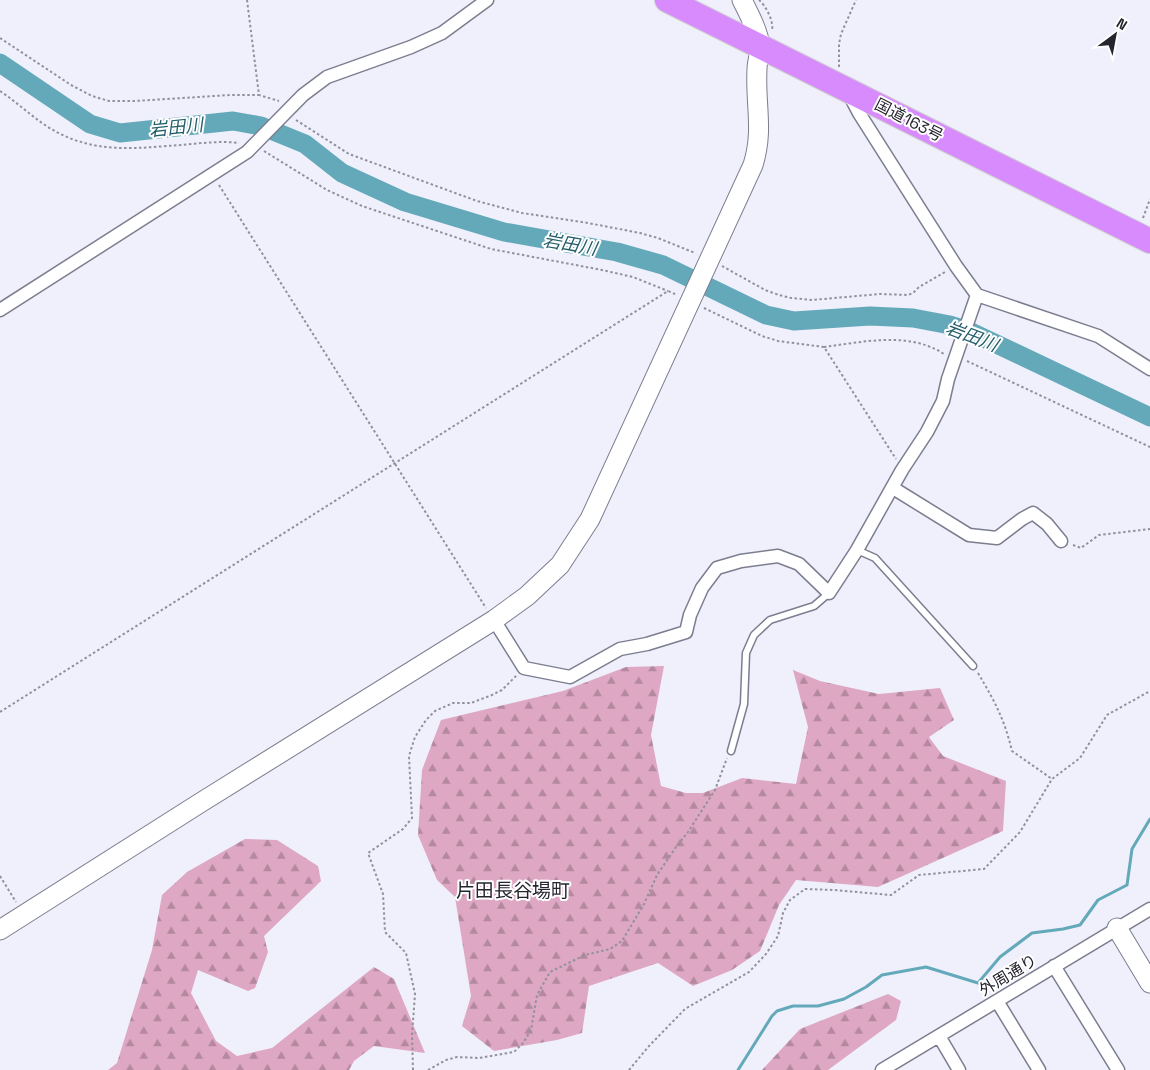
<svg xmlns="http://www.w3.org/2000/svg" width="1150" height="1070" font-family="'Space Grotesk','Noto Sans JP',sans-serif">
<style>
.forest{fill:url(#forest-firs)}
.lines{fill:none;stroke-linecap:round;stroke-linejoin:round}
.stream{stroke:#64a9b9;stroke-width:3}
.river{stroke:#64a9b9;stroke-width:19}
.lane-casing{stroke:#7c7e8f;stroke-width:9}
.street-casing{stroke:#7c7e8f;stroke-width:15}
.secondary-casing{stroke:#7c7e8f;stroke-width:21}
.highway-casing{stroke:#cfcfd1;stroke-width:26}
.path{stroke:#90919b;stroke-width:2;stroke-dasharray:2.5 2.5;stroke-linecap:butt}
.lane{stroke:#fff;stroke-width:6}
.street{stroke:#fff;stroke-width:12}
.secondary{stroke:#fff;stroke-width:19}
.highway{stroke:#d78bfc;stroke-width:24}
.labels{text-anchor:middle;dominant-baseline:central;stroke-width:4;stroke-linejoin:round;paint-order:stroke}
.street-label{font-size:16px;fill:#25262d;stroke:#fff}
.water-label{font-size:18px;font-style:italic;fill:#255e6b;stroke:#fff}
.quarter-label{font-size:19px;fill:#25262d;stroke:#fff}
</style>
<defs>
<pattern id="forest-firs" width="22" height="20" patternUnits="userSpaceOnUse" patternTransform="scale(1.25)"><rect width="22" height="20" fill="#dea7c3"/><path d="M5 1l3.5 6h-7zM16 11l3.5 6h-7z" fill="#b4889f"/></pattern>
</defs>
<rect width="100%" height="100%" fill="#eff0fc"/>
<!-- forest -->
<path class="forest" d="M 664,666 L 651,735 L 661,786 L 686,793 L 703,793 L 742,778 L 796,784 L 808,727 L 793,670 L 820,681 L 879,694 L 940,688 L 954,720 L 929,737 L 943,756 L 1006,781 L 1003,831 L 878,887 L 796,880 L 779,905 L 760,951 L 732,970 L 693,986 L 658,963 L 589,986 L 582,1033 L 557,1040 L 494,1051 L 462,1026 L 471,996 L 455,897 L 437,880 L 418,835 L 422,770 L 441,720 L 563,691 L 626,667 Z
M 245,839 L 277,840 L 318,866 L 321,881 L 264,936 L 268,952 L 255,988 L 248,991 L 198,970 L 191,993 L 216,1041 L 237,1056 L 272,1048 L 374,967 L 394,979 L 425,1053 L 374,1046 L 354,1061 L 349,1070 L 108,1070 L 117,1063 L 152,950 L 162,895 L 187,872 Z
M 888,994 L 901,1001 L 896,1020 L 828,1070 L 762,1070 L 800,1029 Z"/>
<g class="lines">
<!-- stream -->
<path class="stream" d="M 738,1070 L 772,1016 L 777,1011 L 793,1006 L 818,1006 L 844,999 L 866,987 L 882,975 L 926,967 L 978,983 L 1000,957 L 1032,933 L 1063,929 L 1080,925 L 1098,900 L 1127,885 L 1132,849 L 1150,819"/>
<!-- river -->
<path class="river" d="M 0,63 L 90,124 L 120,133 L 233,121 L 261,126 L 305,144 L 342,173 L 405,202 L 504,232 L 617,252 L 663,265 L 766,315 L 794,321 L 870,316 L 913,318 L 950,325 L 969,331 L 1150,417"/>
<defs>
<path id="lane" d="M 857,550 L 875,558 L 973,666
M 731,751 L 744,704 L 746,653 L 754,635 L 770,620 L 814,606 L 829,593"/>
<path id="street" d="M 849,94 L 859,113 L 956,266 L 977,295 L 1098,336 L 1150,369
M 0,310 L 247,152 L 303,95 L 327,77 L 411,47 L 442,33 L 487,0
M 893,488 L 969,535 L 997,538 L 1022,519 L 1033,513 L 1047,524 L 1061,541
M 494,620 L 524,668 L 570,677 L 620,649 L 647,644 L 686,632 L 690,615 L 702,588 L 717,568 L 741,561 L 778,556 L 799,564 L 829,593 L 857,550 L 902,470 L 927,432 L 943,401 L 948,379 L 977,295
M 1054,966 L 1118,1070
M 997,1001 L 1039,1070
M 939,1036 L 959,1070
M 882,1070 L 1150,909"/>
<path id="secondary" d="M 1117,928 L 1150,983
M 0,930 L 200,803 L 494,620 L 527,596 L 560,565 L 590,519 L 753,165 C 764,130 755,105 757,69 C 757,62 760,54 760,47 C 759,32 748,12 742,0"/>
<path id="highway" d="M 667,0 L 1150,241"/>
</defs>
<!-- lane casing -->
<use href="#lane" class="lane-casing"/>
<!-- street casing -->
<use href="#street" class="street-casing"/>
<!-- secondary casing -->
<use href="#secondary" class="secondary-casing"/>
<!-- highway casing -->
<use href="#highway" class="highway-casing"/>
<!-- path -->
<path class="path" d="M 247,0 L 259,95 L 279,101
M 759,0 C 766,6 774,21 772,31
M 0,38 L 71,85 L 92,96 L 109,101 L 135,101 L 230,95 L 259,95
M 839,67 L 839,44 L 841,34 L 856,0
M 0,91 C 15,101 28,113 42,123 C 82,151 121,150 166,146 C 190,145 216,140 239,143
M 296,120 L 349,154 L 477,201 L 522,213 L 588,223 L 640,233 L 658,238 L 695,253
M 264,151 L 327,190 L 362,206 L 491,249 L 602,270 L 633,277 L 668,291
M 219,185 L 486,608
M 1143,218 L 1150,199
M 722,266 L 765,290 L 779,295 L 791,298 L 812,300 L 880,294 L 908,295 L 913,293 L 919,287 L 947,271
M 704,308 L 762,336 L 778,341 L 824,347 L 896,459
M 824,347 C 863,342 909,331 944,354
M 967,361 L 1150,447
M 1073,545 L 1081,548 L 1099,535 L 1150,529
M 978,673 C 995,702 1004,718 1012,751 L 1052,779
M 0,712 L 668,291 L 677,295
M 0,876 L 16,902
M 413,1070 L 412,1035 L 415,994 L 406,953 L 385,932 L 383,894 L 368,853 L 403,829 L 412,818 L 409,756 L 415,737 L 426,720 L 435,711 L 453,703 L 471,703 L 492,695 L 502,690 L 517,675
M 428,1070 L 446,1060 L 457,1057 L 479,1058 L 514,1052 L 523,1043 L 531,1030 L 537,995 L 550,972 L 585,955 L 610,949 L 622,941 L 644,904 L 657,875 L 676,847 L 688,832 L 715,790 L 727,758
M 629,1070 L 649,1046 L 685,1009 L 749,972 L 766,954 L 778,936 L 783,913 L 790,900 L 805,889 L 834,890 L 891,895 L 919,875 L 984,869 L 1020,832 L 1052,779 L 1080,758 L 1107,715 L 1150,691"/>
<!-- lane -->
<use href="#lane" class="lane"/>
<!-- street -->
<use href="#street" class="street"/>
<!-- secondary -->
<use href="#secondary" class="secondary"/>
<!-- highway -->
<use href="#highway" class="highway"/>
</g>
<g class="labels">
<!-- street labels -->
<g class="street-label">
<text transform="translate(909 120) rotate(27)">国道163号</text>
<text transform="translate(1008 975) rotate(-31)">外周通り</text>
</g>
<!-- water labels -->
<g class="water-label">
<text transform="translate(176 127) rotate(-6)">岩田川</text>
<text transform="translate(570 244) rotate(10)">岩田川</text>
<text transform="translate(972 336) rotate(21)">岩田川</text>
</g>
<!-- quarter labels -->
<g class="quarter-label">
<text x="513" y="890">片田長谷場町</text>
</g>
</g>
<!-- north arrow -->
<g transform="translate(1115 35) rotate(32)" stroke="#ffffff" stroke-width="4" paint-order="stroke">
<path d="M0-4L9 19L0 12L-9 19Z" fill="#25262d"/>
<text y="-8" font-size="14" font-weight="bold" text-anchor="middle" fill="#25262d">N</text>
</g>
</svg>
